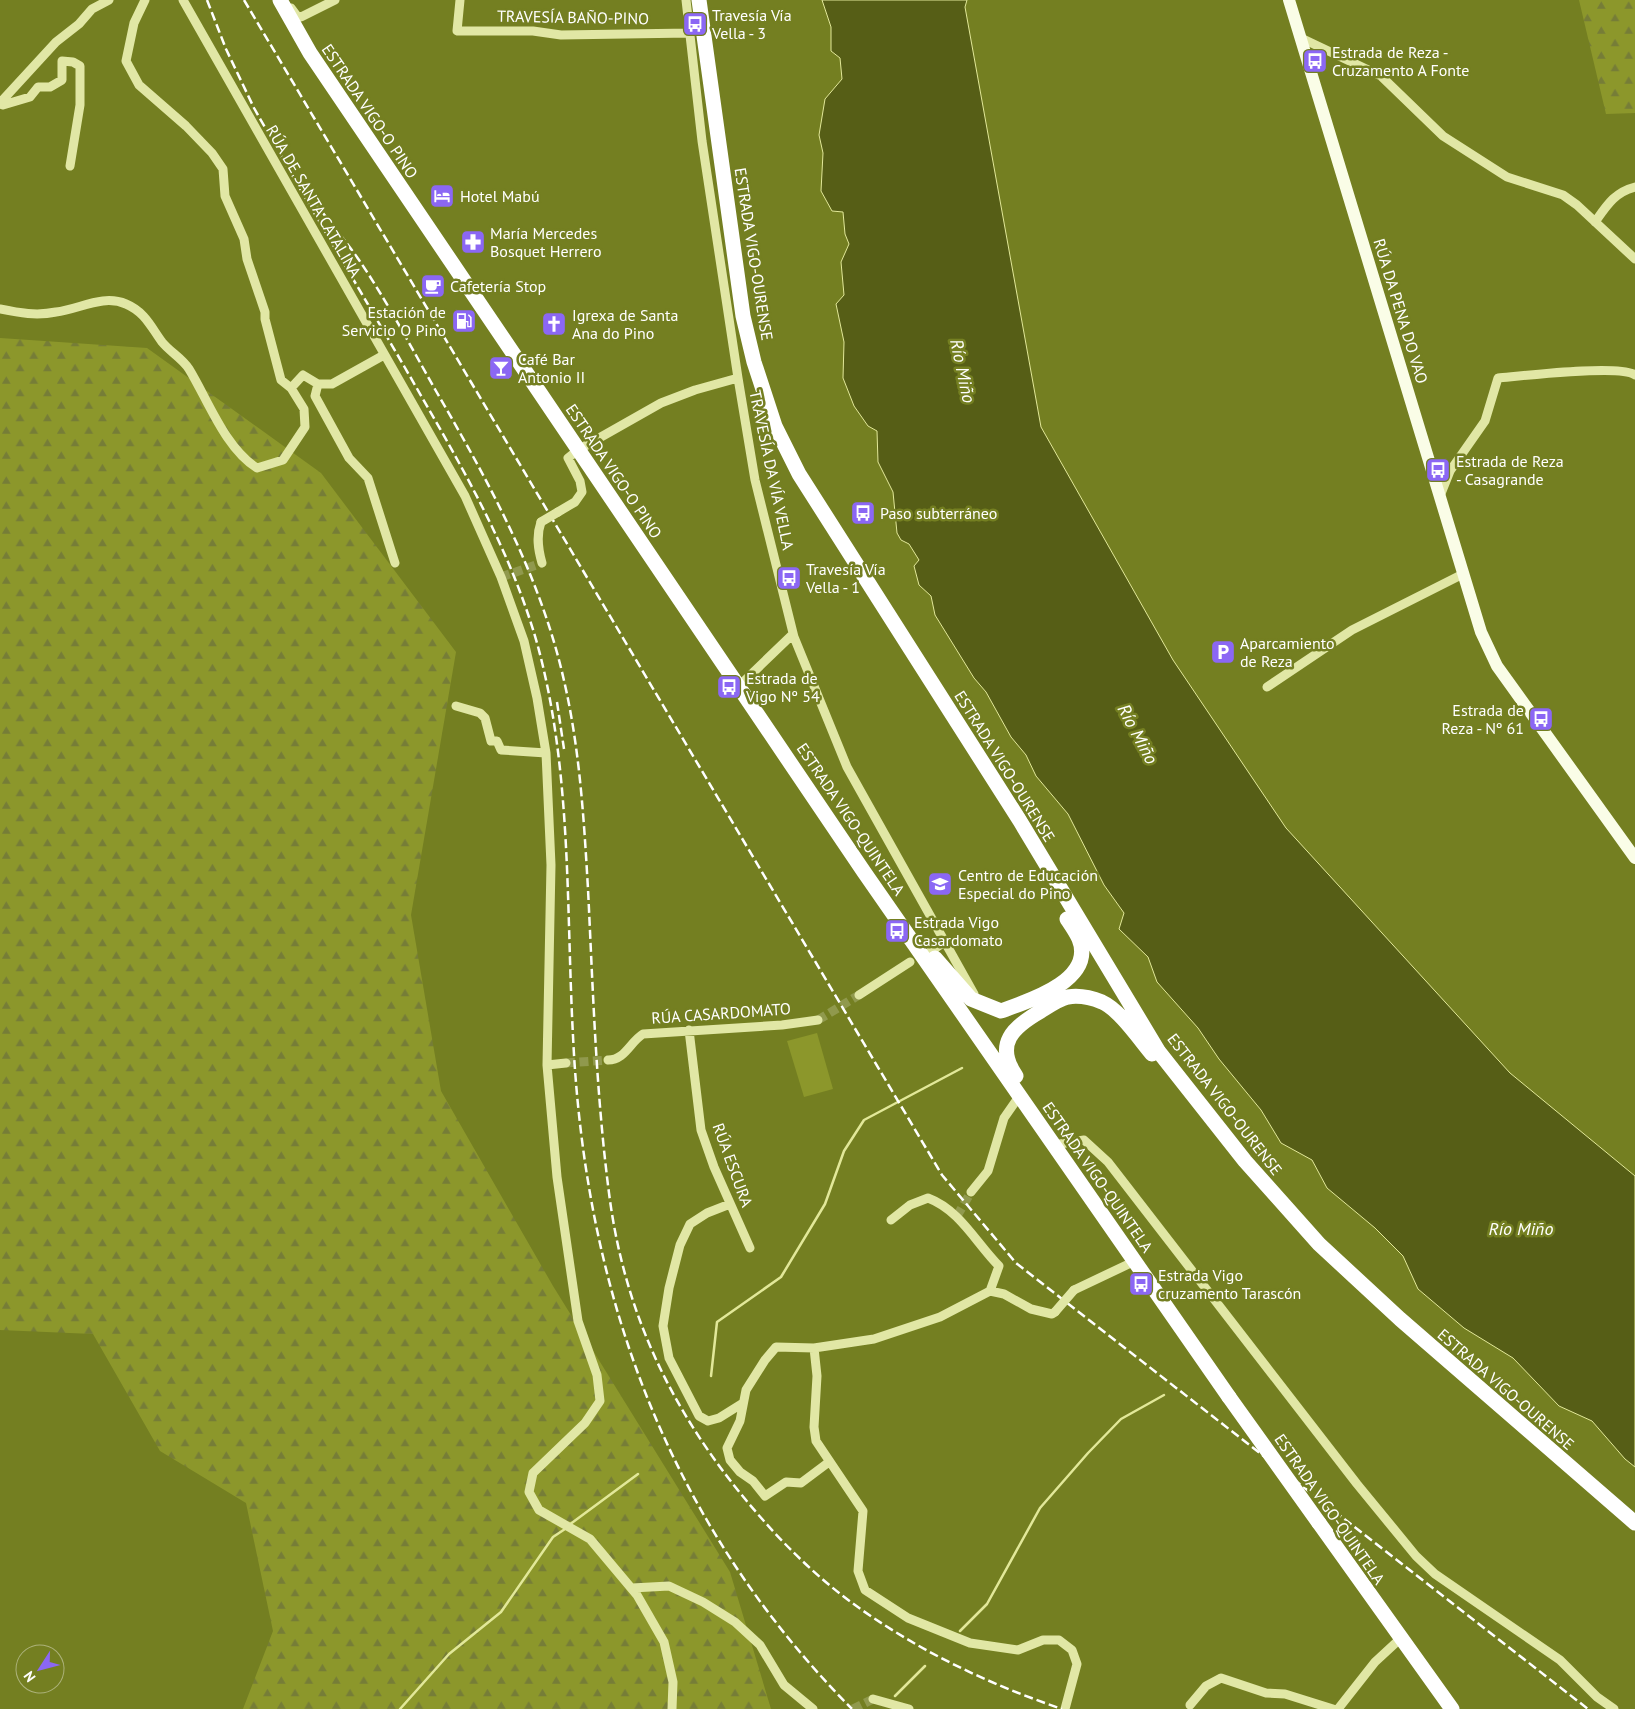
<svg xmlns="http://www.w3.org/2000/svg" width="1635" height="1709" font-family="'PT Sans',sans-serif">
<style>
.grass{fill:#8c972b}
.forest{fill:url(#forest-firs)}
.water{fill:#565e16;stroke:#e2e899}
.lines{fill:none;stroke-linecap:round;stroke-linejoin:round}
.stream{stroke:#e2e899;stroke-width:2.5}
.minor-tunnel{stroke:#90994d;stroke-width:9;stroke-dasharray:9 4.5;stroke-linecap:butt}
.minor{stroke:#e1e7a5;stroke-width:9}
.major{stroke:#fafde7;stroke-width:12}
.highway{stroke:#fff;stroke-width:15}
.rail{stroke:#fff;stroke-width:2.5;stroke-dasharray:9 4;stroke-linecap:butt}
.minor-bridge{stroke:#e1e7a5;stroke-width:9}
.highway-bridge{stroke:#fff;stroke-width:15}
.labels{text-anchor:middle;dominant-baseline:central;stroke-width:5;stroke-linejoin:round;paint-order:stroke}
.poi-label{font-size:16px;fill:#fff;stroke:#747f21;text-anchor:start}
.street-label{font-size:16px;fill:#fff;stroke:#747f21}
.water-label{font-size:18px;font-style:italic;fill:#fff;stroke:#747f21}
</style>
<defs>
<pattern id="forest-firs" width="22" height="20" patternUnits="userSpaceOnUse" patternTransform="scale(1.25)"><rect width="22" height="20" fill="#8c972b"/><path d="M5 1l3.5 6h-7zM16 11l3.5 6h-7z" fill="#767d37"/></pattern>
</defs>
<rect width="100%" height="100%" fill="#747f21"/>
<!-- grass -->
<path class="grass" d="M 817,1033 L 833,1089 L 804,1097 L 787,1041 Z"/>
<!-- forest -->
<path class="forest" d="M 1579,0 L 1635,0 L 1635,113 L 1606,114 Z
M 0,338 L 147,348 L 321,473 L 456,652 L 411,915 L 441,1091 L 553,1286 L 730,1572 L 771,1709 L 243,1709 L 273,1631 L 246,1503 L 160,1451 L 93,1334 L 0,1330 Z"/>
<!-- water -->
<path class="water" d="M 822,0 L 967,0 L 965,7 L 1041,427 L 1173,660 L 1286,828 L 1510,1073 L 1635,1176 L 1635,1467 L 1625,1459 L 1592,1421 L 1559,1406 L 1513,1358 L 1464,1328 L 1418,1289 L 1403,1256 L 1375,1228 L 1327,1188 L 1312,1160 L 1281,1143 L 1261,1110 L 1219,1059 L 1198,1028 L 1157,982 L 1148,957 L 1119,929 L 1124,913 L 1104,885 L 1068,814 L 1036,776 L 1026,755 L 1011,737 L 986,692 L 974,678 L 935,615 L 931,596 L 919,585 L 914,566 L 919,560 L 909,544 L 901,540 L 897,533 L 893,492 L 878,462 L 877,431 L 868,426 L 854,406 L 843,378 L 844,342 L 836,304 L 844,295 L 841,262 L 849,244 L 845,234 L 843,212 L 832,211 L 821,191 L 823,153 L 819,135 L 825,99 L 842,79 L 840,58 L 831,51 L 831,27 Z"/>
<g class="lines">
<!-- stream -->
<path class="stream" d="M 711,1376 L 717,1322 L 781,1277 L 825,1204 L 844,1151 L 864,1120 L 962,1068
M 569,1525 L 638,1474
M 960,1631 L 987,1604 L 1040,1508 L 1088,1453 L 1121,1419 L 1164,1395
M 895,1696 L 925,1666
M 400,1709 L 449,1654 L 501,1612 L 553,1537 L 565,1529"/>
<!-- minor-tunnel -->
<path class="minor-tunnel" d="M 501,577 L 542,563
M 818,1020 L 859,995
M 566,1063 L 608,1060
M 957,1216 L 971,1192
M 853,1709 L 873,1699"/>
<!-- minor -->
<path class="minor" d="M 183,0 L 465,496 L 501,577 L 524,641 L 537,698 L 546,753 L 551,865 L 547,1065 L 557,1177 L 578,1321 L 597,1375 L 600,1401 L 585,1423 L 533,1473 L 529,1492 L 539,1510 L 590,1539 L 637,1595 L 664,1642 L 673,1682 L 672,1709
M 460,0 L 457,31 L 533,31 L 561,35 L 690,33
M 686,0 L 702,141 L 738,378 L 755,480 L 794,637 L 847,767 L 974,994
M 291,8 L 297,16 L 301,17 L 335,0
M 1301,38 L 1381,76 L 1443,136 L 1507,177 L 1563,195 L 1577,205 L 1635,259
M 0,103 L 56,42 L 79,24 L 92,9 L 109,0
M 0,104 L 3,105 L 30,97 L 38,87 L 50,87 L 62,80 L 62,61 L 73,62 L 80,66 L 80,105 L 70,166
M 1595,222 C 1607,205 1615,192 1635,187
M 0,309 C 19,313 37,316 56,312 C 80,309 103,294 126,304 C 145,312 151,327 162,342 C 170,352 182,358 189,369 C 208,400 225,448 257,468 L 283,460 L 305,427 L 304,409 L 291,388 L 281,380 L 265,319 L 265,312 L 247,259 L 244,239 L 225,196 L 223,169 L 212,153 L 186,126 L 139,85 L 126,61 L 134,23 L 145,0
M 318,384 L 315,396 L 349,458 L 368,478 L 395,563
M 291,388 L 303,375 L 318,384 L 332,384 L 384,355
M 1440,496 L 1450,471 L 1485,421 L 1498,378 C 1521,376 1621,364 1635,375
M 558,512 L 575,502 L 582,492 L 580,481 L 568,458 L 578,450 L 661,403 L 695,390 L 738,378
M 541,522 C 536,536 538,549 542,563
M 739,686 L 793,634
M 1267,687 L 1352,630 L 1463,574
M 456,706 L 480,713 L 485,718 L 491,741 L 497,741 L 501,750 L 546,753
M 930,952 L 944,942
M 859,995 L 910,962
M 689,1030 L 701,1130 L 714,1167 L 750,1248
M 608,1060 C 625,1060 630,1042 643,1034 L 782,1025 L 818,1020
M 547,1065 L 566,1063
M 1054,1145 L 1084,1140 L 1108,1162 L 1357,1484 L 1416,1556 L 1435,1574 L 1560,1660 L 1597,1697 L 1614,1709
M 971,1192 L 988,1171 L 1004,1118 L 1020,1095
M 730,1204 L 707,1213 L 690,1224 L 680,1245 L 669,1288 L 663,1326 L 669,1358 L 699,1416 L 708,1421 L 719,1418 L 743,1403
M 891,1220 L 910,1205 L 928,1198 C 960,1210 976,1243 999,1266 L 990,1291
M 1074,1290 L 1135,1261
M 814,1348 L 817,1376 L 814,1427 L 816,1441 L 863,1511 L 858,1571 L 865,1590 L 908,1618 L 970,1643 L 1018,1650 L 1043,1640 L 1059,1640 L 1072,1650 L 1077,1664 L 1065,1709
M 829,1462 L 801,1483 L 786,1482 L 765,1496 L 753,1481 L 740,1472 L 730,1460 L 727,1448 L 740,1421 L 746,1390 L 765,1360 L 776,1347 L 814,1348 L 874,1339 L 940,1317 L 990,1291 L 1004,1294 L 1031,1309 L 1052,1314 L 1055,1312
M 632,1588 L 669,1586 L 703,1602 L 735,1622 L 760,1645 L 784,1685 L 813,1709
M 873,1699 L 909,1709
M 1190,1705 L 1206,1686 L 1221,1678 L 1266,1693 L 1285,1694 L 1333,1709
M 1338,1709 L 1375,1662 L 1401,1638"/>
<!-- major -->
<path class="major" d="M 1289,0 L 1481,632 L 1497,666 L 1635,858"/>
<!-- highway -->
<path class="highway" d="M 280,0 L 310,53 L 864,872 L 1229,1397
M 699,0 L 743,316 L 754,362 L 775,426 L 799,474 L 1020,821 L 1159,1052 L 1245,1161 L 1319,1244 L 1400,1319 L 1635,1523
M 935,958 L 971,999 L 1001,1011 C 1029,1001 1096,980 1079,939 C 1076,932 1071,925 1067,919
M 1016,1076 C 994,1044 1013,1027 1041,1011 C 1049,1006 1059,999 1068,997 C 1080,995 1092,998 1102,1002 C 1120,1010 1140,1040 1152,1054
M 1319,1523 L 1452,1709"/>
<!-- rail -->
<path class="rail" d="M 207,0 L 226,49 L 254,108 C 303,195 354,280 404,366 C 455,455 509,544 537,643 C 572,770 566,905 573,1036 C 585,1294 668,1523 852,1709
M 244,0 L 942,1175 L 1016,1263 L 1588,1709
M 315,203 C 330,222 345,240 359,260 C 387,301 411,347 436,391 C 490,484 542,579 565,685 C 580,752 584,821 588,889 C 593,990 596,1093 609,1193 C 625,1320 678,1424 763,1520 C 792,1553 826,1585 862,1610 C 925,1654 989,1684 1062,1709
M 557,702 L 564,749"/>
<!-- minor-bridge -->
<path class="minor-bridge" d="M 541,522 L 558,512
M 1055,1312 L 1074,1290"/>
<!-- highway-bridge -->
<path class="highway-bridge" d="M 1229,1397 L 1319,1523"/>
</g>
<!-- icons -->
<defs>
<symbol id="bus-square" viewBox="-11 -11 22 22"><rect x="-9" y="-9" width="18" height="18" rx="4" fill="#8b67f4" stroke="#747f21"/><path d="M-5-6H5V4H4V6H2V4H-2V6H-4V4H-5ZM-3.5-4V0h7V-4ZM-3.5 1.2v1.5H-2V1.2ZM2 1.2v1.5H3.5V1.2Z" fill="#fff"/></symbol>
<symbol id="hotel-square" viewBox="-11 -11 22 22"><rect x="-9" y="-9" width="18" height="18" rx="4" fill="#8b67f4" stroke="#747f21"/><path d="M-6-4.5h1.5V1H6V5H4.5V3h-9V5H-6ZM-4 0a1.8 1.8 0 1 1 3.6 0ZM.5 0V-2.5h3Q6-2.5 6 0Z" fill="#fff"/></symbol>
<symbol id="pharmacy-square" viewBox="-11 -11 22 22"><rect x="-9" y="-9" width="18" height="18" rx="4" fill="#8b67f4" stroke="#747f21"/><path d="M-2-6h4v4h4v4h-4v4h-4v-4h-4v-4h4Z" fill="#fff"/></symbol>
<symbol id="cafe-square" viewBox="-11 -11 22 22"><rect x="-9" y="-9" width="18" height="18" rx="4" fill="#8b67f4" stroke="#747f21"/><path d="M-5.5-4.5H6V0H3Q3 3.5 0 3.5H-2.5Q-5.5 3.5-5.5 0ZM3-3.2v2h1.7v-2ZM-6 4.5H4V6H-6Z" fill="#fff"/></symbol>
<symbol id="fuel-square" viewBox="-11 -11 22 22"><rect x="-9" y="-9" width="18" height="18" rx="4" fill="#8b67f4" stroke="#747f21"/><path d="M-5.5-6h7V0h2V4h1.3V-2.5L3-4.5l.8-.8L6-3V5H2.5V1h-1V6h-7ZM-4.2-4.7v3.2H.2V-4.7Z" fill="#fff"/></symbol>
<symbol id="church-square" viewBox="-11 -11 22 22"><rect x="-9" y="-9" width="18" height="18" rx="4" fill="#8b67f4" stroke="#747f21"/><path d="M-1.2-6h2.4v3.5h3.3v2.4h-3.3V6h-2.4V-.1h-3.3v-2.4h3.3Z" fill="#fff"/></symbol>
<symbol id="bar-square" viewBox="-11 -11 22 22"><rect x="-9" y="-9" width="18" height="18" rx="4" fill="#8b67f4" stroke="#747f21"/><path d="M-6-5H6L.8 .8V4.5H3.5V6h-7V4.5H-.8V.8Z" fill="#fff"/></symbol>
<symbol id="parking-square" viewBox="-11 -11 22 22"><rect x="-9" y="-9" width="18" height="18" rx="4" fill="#8b67f4" stroke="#747f21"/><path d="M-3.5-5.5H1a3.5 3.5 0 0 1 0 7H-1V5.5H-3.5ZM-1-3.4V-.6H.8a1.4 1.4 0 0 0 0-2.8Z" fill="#fff"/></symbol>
<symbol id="school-square" viewBox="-11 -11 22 22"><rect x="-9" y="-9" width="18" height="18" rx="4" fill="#8b67f4" stroke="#747f21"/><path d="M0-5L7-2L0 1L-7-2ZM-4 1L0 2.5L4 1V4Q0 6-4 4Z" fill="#fff"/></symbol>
</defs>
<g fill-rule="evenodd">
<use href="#bus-square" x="681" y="10" width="28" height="28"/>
<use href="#bus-square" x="1301" y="47" width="28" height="28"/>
<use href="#hotel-square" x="428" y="182" width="28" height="28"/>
<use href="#pharmacy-square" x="459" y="228" width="28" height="28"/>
<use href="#cafe-square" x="419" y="272" width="28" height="28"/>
<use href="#fuel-square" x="450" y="307" width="28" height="28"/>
<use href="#church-square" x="540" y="310" width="28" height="28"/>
<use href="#bar-square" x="487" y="354" width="28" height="28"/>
<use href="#bus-square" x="1424" y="456" width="28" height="28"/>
<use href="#bus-square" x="849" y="499" width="28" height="28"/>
<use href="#bus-square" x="775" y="564" width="28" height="28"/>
<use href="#parking-square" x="1209" y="638" width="28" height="28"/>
<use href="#bus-square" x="715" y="673" width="28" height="28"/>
<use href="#bus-square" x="1527" y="705" width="28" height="28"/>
<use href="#school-square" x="926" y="870" width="28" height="28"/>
<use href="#bus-square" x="883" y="917" width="28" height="28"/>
<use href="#bus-square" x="1127" y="1270" width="28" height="28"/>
</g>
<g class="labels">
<!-- poi labels -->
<g class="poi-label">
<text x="712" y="15">Travesía Vía<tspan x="712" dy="18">Vella - 3</tspan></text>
<text x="1332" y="52">Estrada de Reza -<tspan x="1332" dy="18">Cruzamento A Fonte</tspan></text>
<text x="460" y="196">Hotel Mabú</text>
<text x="490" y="233">María Mercedes<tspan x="490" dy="18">Bosquet Herrero</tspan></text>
<text x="450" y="286">Cafetería Stop</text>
<text x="446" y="312" text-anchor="end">Estación de<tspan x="446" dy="18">Servicio O Pino</tspan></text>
<text x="572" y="315">Igrexa de Santa<tspan x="572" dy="18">Ana do Pino</tspan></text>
<text x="518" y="359">Café Bar<tspan x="518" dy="18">Antonio II</tspan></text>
<text x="1456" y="461">Estrada de Reza<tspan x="1456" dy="18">- Casagrande</tspan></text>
<text x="880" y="513">Paso subterráneo</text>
<text x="806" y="569">Travesía Vía<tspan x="806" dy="18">Vella - 1</tspan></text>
<text x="1240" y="643">Aparcamiento<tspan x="1240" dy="18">de Reza</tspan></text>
<text x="746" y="678">Estrada de<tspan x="746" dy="18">Vigo Nº 54</tspan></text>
<text x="1524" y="710" text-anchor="end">Estrada de<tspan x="1524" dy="18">Reza - Nº 61</tspan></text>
<text x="958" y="875">Centro de Educación<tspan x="958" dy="18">Especial do Pino</tspan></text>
<text x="914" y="922">Estrada Vigo<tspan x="914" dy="18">Casardomato</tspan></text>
<text x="1158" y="1275">Estrada Vigo<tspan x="1158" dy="18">cruzamento Tarascón</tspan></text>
</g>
<!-- street labels -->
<g class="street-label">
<text transform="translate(573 17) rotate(1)">TRAVESÍA BAÑO-PINO</text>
<text transform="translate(370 111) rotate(56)">ESTRADA VIGO-O PINO</text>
<text transform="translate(314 201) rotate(60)">RÚA DE SANTA CATALINA</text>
<text transform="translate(754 254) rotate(81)">ESTRADA VIGO-OURENSE</text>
<text transform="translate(1401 311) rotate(73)">RÚA DA PENA DO VAO</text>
<text transform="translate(772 470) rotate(78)">TRAVESÍA DA VÍA VELLA</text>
<text transform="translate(614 471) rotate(56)">ESTRADA VIGO-O PINO</text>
<text transform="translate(1005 766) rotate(58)">ESTRADA VIGO-OURENSE</text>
<text transform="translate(851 819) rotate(56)">ESTRADA VIGO-QUINTELA</text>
<text transform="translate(721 1013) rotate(-4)">RÚA CASARDOMATO</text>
<text transform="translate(1225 1104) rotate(52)">ESTRADA VIGO-OURENSE</text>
<text transform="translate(733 1165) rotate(70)">RÚA ESCURA</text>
<text transform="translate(1098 1177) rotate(55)">ESTRADA VIGO-QUINTELA</text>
<text transform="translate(1506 1389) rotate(41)">ESTRADA VIGO-OURENSE</text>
<text transform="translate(1330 1509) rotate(55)">ESTRADA VIGO-QUINTELA</text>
</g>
<!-- water labels -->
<g class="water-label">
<text transform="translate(963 371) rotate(78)">Río Miño</text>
<text transform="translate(1138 734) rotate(62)">Río Miño</text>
<text x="1521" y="1228">Río Miño</text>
</g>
</g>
<!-- north arrow -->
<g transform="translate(40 1669) rotate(234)"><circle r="24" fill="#747f21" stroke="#acb27a"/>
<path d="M0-4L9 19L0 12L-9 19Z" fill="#8b67f4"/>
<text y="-8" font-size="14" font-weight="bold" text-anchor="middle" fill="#ffffff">N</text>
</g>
</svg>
